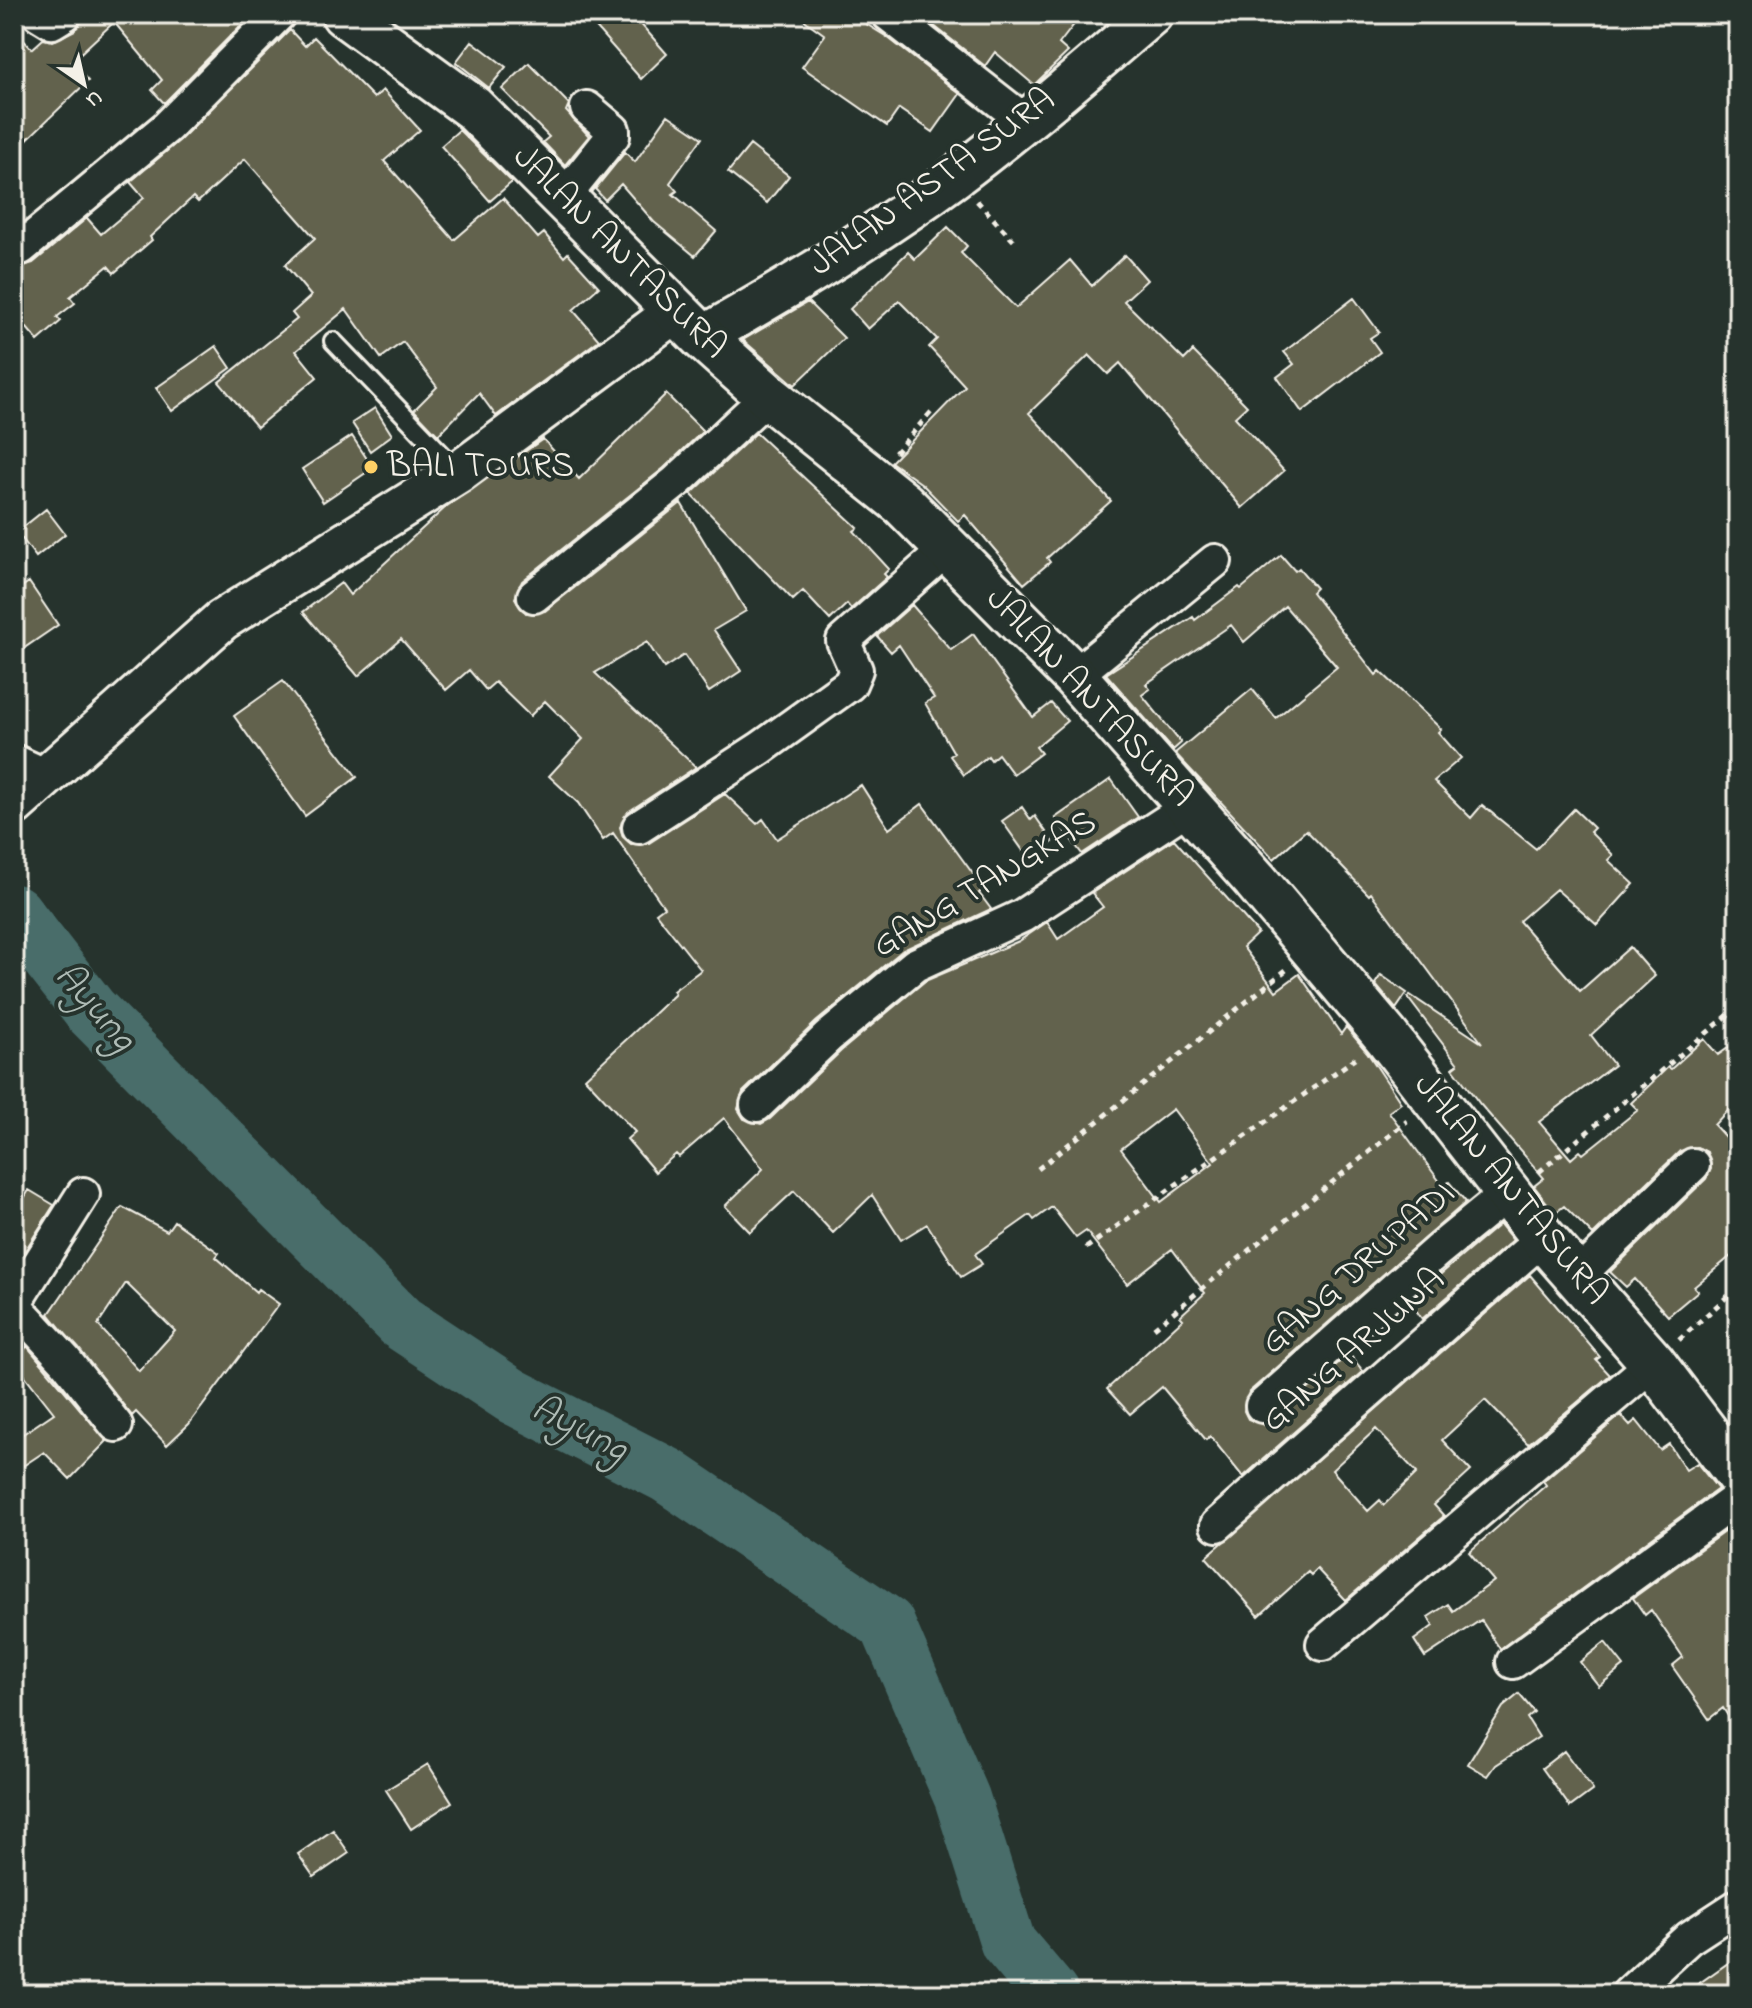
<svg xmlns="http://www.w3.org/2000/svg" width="1752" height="2008" font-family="'Indie Flower',sans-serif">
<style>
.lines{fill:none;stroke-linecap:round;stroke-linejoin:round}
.river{stroke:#486d6b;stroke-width:56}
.building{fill:#62624d;stroke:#f4f1e8;stroke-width:2;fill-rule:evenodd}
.service-casing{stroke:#f4f1e8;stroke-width:22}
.minor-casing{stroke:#f4f1e8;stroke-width:38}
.tertiary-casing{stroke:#f4f1e8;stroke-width:46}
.secondary-casing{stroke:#f4f1e8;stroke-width:50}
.path{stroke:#f4f1e8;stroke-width:5;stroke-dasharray:6 6;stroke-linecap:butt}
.service{stroke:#26332d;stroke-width:16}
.minor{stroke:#26332d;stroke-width:32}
.tertiary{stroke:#26332d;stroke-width:40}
.secondary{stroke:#26332d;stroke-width:44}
.poi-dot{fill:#ffd166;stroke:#26332d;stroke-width:3}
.labels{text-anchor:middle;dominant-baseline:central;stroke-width:8;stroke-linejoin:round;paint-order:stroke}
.street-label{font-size:36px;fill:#f4f1e8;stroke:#26332d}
.poi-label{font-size:36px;fill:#f4f1e8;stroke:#26332d;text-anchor:start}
.water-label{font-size:38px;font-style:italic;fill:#afbcb6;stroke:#26332d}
</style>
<rect width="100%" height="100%" fill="#26332d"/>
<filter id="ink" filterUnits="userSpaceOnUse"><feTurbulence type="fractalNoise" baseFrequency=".0125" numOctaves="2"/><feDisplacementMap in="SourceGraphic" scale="16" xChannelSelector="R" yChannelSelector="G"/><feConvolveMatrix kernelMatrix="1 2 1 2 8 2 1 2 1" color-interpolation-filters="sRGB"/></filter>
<g filter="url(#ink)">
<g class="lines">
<!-- river -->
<path class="river" d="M 14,912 L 90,1010 L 400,1322 L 512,1396 L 667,1475 L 887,1624 L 962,1798 L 1008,1943 L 1051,1994"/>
</g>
<!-- building -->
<path class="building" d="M 84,14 L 252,14 L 164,103 L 152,90 L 162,80 L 114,22 L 71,62 L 88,81 L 14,152 L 14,30 L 32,49 L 43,39 L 53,41 L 75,30 Z
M 584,14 L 632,14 L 667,54 L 641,79 Z
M 796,14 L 850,14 L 887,37 L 960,94 L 933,132 L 899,109 L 887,126 L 802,67 L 825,35 Z
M 919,14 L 1082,14 L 1059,44 L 1068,52 L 1034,85 L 995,52 L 985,66 Z
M 290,30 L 305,46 L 314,37 L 374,98 L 383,90 L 420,130 L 384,161 L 454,240 L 503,198 L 538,238 L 544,233 L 564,257 L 568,253 L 599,287 L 573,310 L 599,340 L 496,416 L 479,393 L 438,435 L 414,410 L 437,387 L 403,342 L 381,358 L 346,309 L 296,351 L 317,377 L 257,427 L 219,382 L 297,319 L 292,313 L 311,296 L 285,265 L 315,238 L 245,159 L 198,202 L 193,197 L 150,237 L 152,240 L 114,273 L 108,266 L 70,297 L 75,303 L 57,317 L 61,321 L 38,341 L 14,313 L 14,268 L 33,263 L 87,218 L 101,234 L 144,198 L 130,182 L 180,140 Z
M 472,41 L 506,67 L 489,88 L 456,62 Z
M 529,63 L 569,104 L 566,111 L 589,136 L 565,165 L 543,142 L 549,137 L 502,89 Z
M 668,115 L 702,138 L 670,183 L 677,191 L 673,194 L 716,231 L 695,256 L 654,222 L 621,184 L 605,200 L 595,189 L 625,152 L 635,162 Z
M 459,130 L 512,182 L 490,201 L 441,146 Z
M 750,145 L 789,176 L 767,203 L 728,172 Z
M 948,227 L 967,246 L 961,253 L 1016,308 L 1070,260 L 1092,286 L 1125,255 L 1147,280 L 1124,301 L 1184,360 L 1193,351 L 1247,406 L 1235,417 L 1284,471 L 1242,508 L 1120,363 L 1108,374 L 1089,355 L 1029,413 L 1111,501 L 1047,558 L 1050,562 L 1024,584 L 965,515 L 958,521 L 922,484 L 891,462 L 965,386 L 929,347 L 937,339 L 899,301 L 868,329 L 850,309 L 908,252 L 915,259 Z
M 1354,298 L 1379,332 L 1370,338 L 1380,352 L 1302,412 L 1277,377 L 1294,364 L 1284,352 Z
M 808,302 L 844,338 L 795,385 L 743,340 Z
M 216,346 L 231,368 L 172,411 L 156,388 Z
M 666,394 L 703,431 L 664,468 L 522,581 L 515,598 L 526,613 L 545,611 L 681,503 L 746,611 L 714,630 L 741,671 L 709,692 L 684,655 L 664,668 L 647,642 L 595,673 L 696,767 L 628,812 L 620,827 L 623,837 L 631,844 L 649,843 L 725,794 L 757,824 L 763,819 L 777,839 L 861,785 L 889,829 L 922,804 L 984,889 L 979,893 L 991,909 L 903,950 L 816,1022 L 743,1092 L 738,1109 L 744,1119 L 761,1124 L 770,1119 L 841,1051 L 925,981 L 1019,941 L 1047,922 L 1058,939 L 1103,907 L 1092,893 L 1174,839 L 1258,933 L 1243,947 L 1276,991 L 1299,974 L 1341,1034 L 1346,1027 L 1367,1052 L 1401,1103 L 1389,1112 L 1443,1186 L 1449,1182 L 1466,1202 L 1249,1392 L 1244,1411 L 1248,1419 L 1265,1425 L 1349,1354 L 1363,1371 L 1243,1477 L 1210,1436 L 1206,1440 L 1162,1387 L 1130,1414 L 1107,1389 L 1183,1319 L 1180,1316 L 1205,1293 L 1172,1249 L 1127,1284 L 1086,1231 L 1076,1238 L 1052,1207 L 1034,1220 L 1030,1215 L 975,1254 L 982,1264 L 961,1277 L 927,1224 L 901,1240 L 872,1195 L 833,1233 L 794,1191 L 750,1232 L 725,1206 L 763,1169 L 724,1118 L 679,1157 L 676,1154 L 655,1172 L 627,1139 L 635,1132 L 585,1078 L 675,994 L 673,991 L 701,970 L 656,913 L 664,907 L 613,833 L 603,840 L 578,803 L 549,776 L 583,739 L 545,701 L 530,716 L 495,682 L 486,690 L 469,670 L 446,690 L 401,639 L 358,676 L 303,612 L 341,583 L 350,595 L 447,506 L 543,439 L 579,479 ZM 1173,1109 L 1213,1163 L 1161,1202 L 1121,1149 Z
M 375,408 L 392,435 L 370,451 L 352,423 Z
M 756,433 L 858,528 L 854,531 L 889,569 L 884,574 L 887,577 L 851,609 L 847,604 L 830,620 L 803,591 L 793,600 L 691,494 Z
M 352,436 L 373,468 L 323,502 L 302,469 Z
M 46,509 L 65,534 L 36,557 L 17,532 Z
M 1281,555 L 1295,571 L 1299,568 L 1316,588 L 1312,592 L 1376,675 L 1380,671 L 1441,729 L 1438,732 L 1461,758 L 1434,781 L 1471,818 L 1482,805 L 1536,849 L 1574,809 L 1594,828 L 1590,832 L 1613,855 L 1608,860 L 1634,884 L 1597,925 L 1556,889 L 1519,921 L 1580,991 L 1630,947 L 1655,976 L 1591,1035 L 1614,1065 L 1539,1122 L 1571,1159 L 1580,1151 L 1583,1154 L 1638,1110 L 1631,1103 L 1668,1067 L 1671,1069 L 1704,1039 L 1718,1055 L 1738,1041 L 1738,1099 L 1714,1125 L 1738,1151 L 1738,1250 L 1694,1287 L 1698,1291 L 1668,1316 L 1635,1279 L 1626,1287 L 1610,1272 L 1706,1179 L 1711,1169 L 1707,1152 L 1697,1147 L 1680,1151 L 1593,1235 L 1564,1206 L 1555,1213 L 1534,1186 L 1544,1178 L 1480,1104 L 1453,1068 L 1458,1064 L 1408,998 L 1410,995 L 1482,1043 L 1371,893 L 1369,895 L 1306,830 L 1274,859 L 1175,753 L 1252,689 L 1276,718 L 1337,667 L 1285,606 L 1244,642 L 1231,625 L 1146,684 L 1150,689 L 1142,695 L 1181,743 L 1173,750 L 1106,674 L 1193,617 L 1195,620 L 1239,587 L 1241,589 Z
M 29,582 L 58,625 L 14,655 L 14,592 Z
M 912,605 L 951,650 L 973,634 L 1033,717 L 1051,703 L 1067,721 L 1036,747 L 1041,753 L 1013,774 L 998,754 L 991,760 L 988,756 L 964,775 L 950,756 L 954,753 L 925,703 L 934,698 L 899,645 L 891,652 L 877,636 Z
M 283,681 L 357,777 L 305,816 L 234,716 Z
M 1111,779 L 1138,817 L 1082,854 L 1055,818 Z
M 1022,807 L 1031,820 L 1035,816 L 1053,842 L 1029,859 L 1002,821 Z
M 1381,975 L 1407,993 L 1396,1009 L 1375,984 Z
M 29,1190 L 54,1205 L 14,1268 L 14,1215 Z
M 122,1207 L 167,1231 L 174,1221 L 219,1253 L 216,1257 L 256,1292 L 258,1289 L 279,1304 L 189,1424 L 167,1445 L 136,1412 L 132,1416 L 49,1314 ZM 126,1283 L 175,1331 L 139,1371 L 98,1325 Z
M 1500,1224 L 1513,1240 L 1422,1319 L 1410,1301 L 1403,1306 Z
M 1530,1275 L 1600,1357 L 1596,1360 L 1610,1375 L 1528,1444 L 1485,1400 L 1442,1440 L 1471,1471 L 1434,1505 L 1444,1516 L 1346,1600 L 1317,1569 L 1311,1575 L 1308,1572 L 1259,1616 L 1206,1557 ZM 1376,1429 L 1417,1473 L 1384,1505 L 1380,1500 L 1368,1511 L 1332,1470 Z
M 27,1346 L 107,1441 L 70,1479 L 44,1452 L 14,1472 L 14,1440 L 54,1413 L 15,1363 Z
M 1621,1415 L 1630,1425 L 1636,1420 L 1660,1450 L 1669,1444 L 1686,1470 L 1697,1463 L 1718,1489 L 1500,1649 L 1481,1620 L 1425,1657 L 1414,1640 L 1433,1626 L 1428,1617 L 1448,1604 L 1453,1611 L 1494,1581 L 1469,1552 L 1546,1485 L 1543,1481 Z
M 1728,1529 L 1738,1542 L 1738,1732 L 1723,1708 L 1709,1719 L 1672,1666 L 1683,1657 L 1651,1610 L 1645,1615 L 1633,1598 Z
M 1605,1642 L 1624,1666 L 1599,1686 L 1580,1662 Z
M 1519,1694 L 1534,1712 L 1527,1718 L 1539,1737 L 1496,1765 L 1488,1776 L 1468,1764 L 1503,1707 Z
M 1564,1751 L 1593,1790 L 1570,1807 L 1542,1768 Z
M 428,1764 L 452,1802 L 411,1829 L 386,1790 Z
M 333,1830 L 349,1853 L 314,1877 L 298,1854 Z
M 1738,1956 L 1738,1994 L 1684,1994 Z"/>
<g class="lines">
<defs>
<path id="service" d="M 333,341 L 459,472"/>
<path id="minor" d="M 39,14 L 52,22 L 65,14
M 888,14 L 1026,122
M 564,197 L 613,136 L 613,130 L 587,108
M 21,248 L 167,127 L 279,14
M 534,596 L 676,482 L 768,396
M 1074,676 L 1215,561
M 14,761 L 47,776
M 639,827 L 761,748 L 850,684 L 856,670 L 843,641 L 948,548
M 757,1105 L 828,1037 L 915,965 L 1022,916 L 1190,806
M 1577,1277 L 1693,1165
M 14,1304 L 83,1194
M 14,1305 L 65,1360 L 116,1425
M 1262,1406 L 1437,1251 L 1508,1193
M 1217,1525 L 1543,1238
M 1323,1644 L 1653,1363
M 1513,1662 L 1738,1498
M 1628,1994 L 1689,1938 L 1738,1906"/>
<path id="tertiary" d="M 702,337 C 789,288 875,236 955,177 C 1023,126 1087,70 1152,14
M 14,805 L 222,620 L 459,472 L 675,312"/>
<path id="secondary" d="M 344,14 L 473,108 L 702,337 L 768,396 L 903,504 L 1074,676 L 1255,880 L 1386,1036 L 1543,1238 L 1653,1363 L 1738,1475"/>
</defs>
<!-- service casing -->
<use href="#service" class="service-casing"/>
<!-- minor casing -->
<use href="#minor" class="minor-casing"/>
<!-- tertiary casing -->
<use href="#tertiary" class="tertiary-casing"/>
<!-- secondary casing -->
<use href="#secondary" class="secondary-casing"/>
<!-- path -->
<path class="path" d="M 977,201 L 1016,243
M 895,453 L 933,410
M 1038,1169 L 1286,970
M 1539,1172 L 1738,1007
M 1086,1248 L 1356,1058
M 1154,1328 L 1407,1121
M 1679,1340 L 1738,1287"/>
<!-- service -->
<use href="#service" class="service"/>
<!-- minor -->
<use href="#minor" class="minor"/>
<!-- tertiary -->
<use href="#tertiary" class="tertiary"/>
<!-- secondary -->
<use href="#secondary" class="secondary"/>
</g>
</g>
<!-- markers -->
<circle class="poi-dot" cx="371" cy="467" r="8"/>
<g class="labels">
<!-- street labels -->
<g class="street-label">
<text transform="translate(933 183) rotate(-36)">JALAN ASTA SURA</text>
<text transform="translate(619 253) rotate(45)">JALAN ANTASURA</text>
<text transform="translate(1089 698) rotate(47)">JALAN ANTASURA</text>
<text transform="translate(985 885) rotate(-31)">GANG TANGKAS</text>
<text transform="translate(1510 1190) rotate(51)">JALAN ANTASURA</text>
<text transform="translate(1359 1269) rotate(-41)">GANG DRUPADI</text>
<text transform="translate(1354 1351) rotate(-41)">GANG ARJUNA</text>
</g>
<!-- poi labels -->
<g class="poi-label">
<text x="387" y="467">BALI TOURS</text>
</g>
<!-- water labels -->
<g class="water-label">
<text transform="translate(94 1008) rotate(49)">Ayung</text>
<text transform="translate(579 1430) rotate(27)">Ayung</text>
</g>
</g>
<!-- margin -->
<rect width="1752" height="2008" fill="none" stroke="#26332d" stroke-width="48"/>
<rect x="24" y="24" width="1704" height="1960" fill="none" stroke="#f4f1e8" stroke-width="3" filter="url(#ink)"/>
<!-- north arrow -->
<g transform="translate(84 84) rotate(146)" stroke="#26332d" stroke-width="6" paint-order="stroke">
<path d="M0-6L14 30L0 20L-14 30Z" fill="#f4f1e8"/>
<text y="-12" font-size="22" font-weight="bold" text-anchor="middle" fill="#f4f1e8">U</text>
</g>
</svg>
